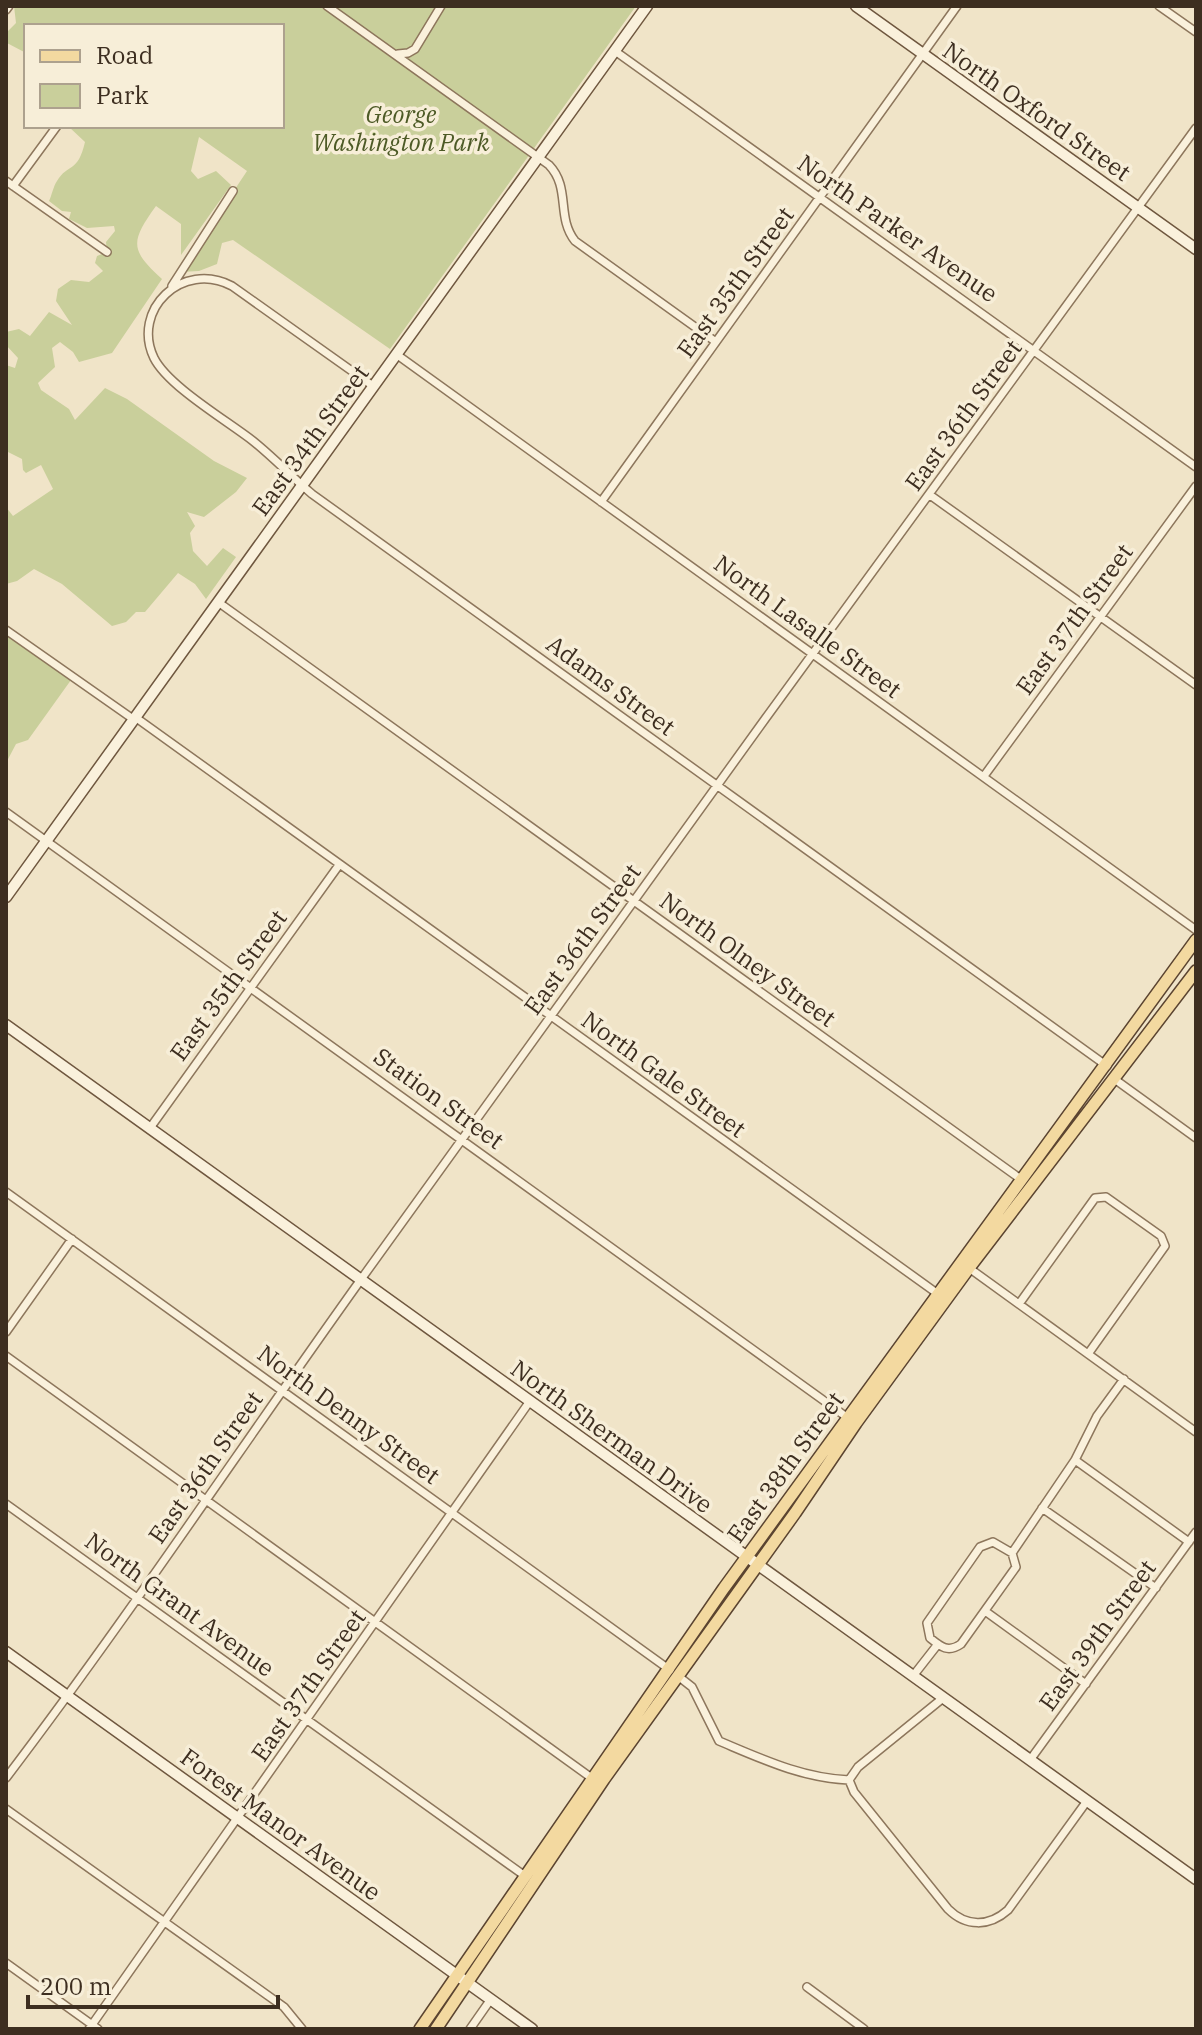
<svg xmlns="http://www.w3.org/2000/svg" width="1202" height="2035" font-family="'IBM Plex Serif',serif">
<style>
.green{fill:#c9cf9b}
.lines{fill:none;stroke-linecap:round;stroke-linejoin:round}
.street-casing{stroke:#8d765c;stroke-width:10}
.secondary-casing{stroke:#6f573f;stroke-width:13}
.primary-casing{stroke:#5b4430;stroke-width:14}
.street{stroke:#faf1dc;stroke-width:7}
.secondary{stroke:#faf1dc;stroke-width:10}
.primary{stroke:#f3d9a0;stroke-width:11}
.labels{text-anchor:middle;dominant-baseline:central;stroke-width:7;stroke-linejoin:round;paint-order:stroke}
.street-label{font-size:24px;fill:#3d2e20;stroke:#f7eed8}
.park-label{font-size:24px;font-style:italic;fill:#4d5a26;stroke:#f7eed8}
</style>
<rect width="100%" height="100%" fill="#f0e4c8"/>
<!-- green -->
<path class="green" d="M 14,6 L 636,6 L 390,349 L 233,240 L 222,243 L 217,264 L 199,271 L 180,272 L 247,171 L 199,137 L 191,171 L 198,179 L 216,171 L 231,185 L 181,255 L 181,224 L 156,206 C 130,242 130,250 162,279 L 112,353 L 79,362 L 73,352 L 60,342 L 52,348 L 55,367 L 38,383 L 41,390 L 69,409 L 75,420 L 105,388 L 127,399 L 214,461 L 247,478 L 236,492 L 204,517 L 187,512 L 195,526 L 190,533 L 193,551 L 207,566 L 223,548 L 236,557 L 206,599 L 195,584 L 178,573 L 145,612 L 136,612 L 126,622 L 112,626 L 62,584 L 34,569 L 17,581 L 6,584 L 6,507 L 13,516 L 53,489 L 41,465 L 26,473 L 23,470 L 22,459 L 6,451 L 6,365 L 15,368 L 18,358 L 6,345 L 6,332 L 19,329 L 30,336 L 49,312 L 72,325 L 56,301 L 58,289 L 71,280 L 89,282 L 103,271 L 95,263 L 97,256 L 107,252 L 106,242 L 115,231 L 114,226 L 87,228 L 69,219 L 71,212 L 62,211 L 49,201 C 52,195 53,187 57,181 C 68,163 78,173 85,142 L 68,126 L 282,126 L 282,26 L 26,26 L 26,53 L 7,43 L 7,32 L 16,23 Z
M 6,634 L 71,680 L 28,740 L 16,744 L 6,763 Z"/>
<g class="lines">
<defs>
<path id="street" d="M 327,6 L 549,165 C 571,188 556,217 575,241 L 716,342
M 1159,6 L 1196,32
M 6,10 L 9,6
M 615,51 L 1196,467
M 398,54 L 408,53 L 415,49 L 441,6
M 6,181 L 107,252
M 13,186 L 57,126
M 172,286 L 233,191
M 396,354 L 1196,930
M 373,386 L 232,286 C 182,260 131,310 154,358 C 168,386 226,420 253,441 C 273,457 292,477 312,494 L 1107,1066
M 930,495 L 1196,685
M 601,502 L 957,6
M 218,602 L 1022,1180
M 6,630 L 133,719
M 135,717 L 938,1294
M 984,776 L 1196,486
M 6,812 L 848,1418
M 1113,1078 L 1196,1138
M 150,1128 L 339,865
M 6,1192 L 670,1670
M 969,1268 L 1196,1432
M 1019,1304 L 1095,1198 L 1106,1197 L 1161,1236 L 1165,1246 L 1088,1354
M 6,1332 L 72,1239
M 6,1356 L 593,1779
M 1075,1460 L 1189,1542
M 6,1504 L 525,1876
M 1042,1508 L 1156,1588
M 993,1542 L 1012,1553 L 1016,1567 L 961,1644 C 948,1653 941,1647 930,1638 L 927,1623 L 980,1547 Z
M 1012,1553 L 1075,1460 L 1097,1416 L 1124,1379
M 985,1611 L 1086,1684
M 678,1676 L 692,1687 L 719,1741 C 762,1759 802,1778 849,1780
M 913,1676 L 938,1644
M 1030,1760 L 1196,1532
M 6,1778 C 130,1615 243,1444 362,1278 C 637,893 917,510 1196,128
M 849,1780 L 854,1792 L 948,1909 C 966,1927 989,1927 1008,1910 L 1087,1801
M 849,1780 L 858,1767 L 943,1698
M 6,1809 L 284,2007 L 302,2029
M 6,1963 L 98,2029
M 807,1987 L 864,2029
M 89,2029 L 530,1401
M 470,2029 L 491,1999"/>
<path id="secondary" d="M 856,6 L 1196,249
M 6,897 L 647,6
M 6,1025 L 1196,1879
M 6,1652 L 532,2029"/>
<path id="primary" d="M 420,2029 L 724,1588 L 1196,940
M 436,2029 L 604,1779 L 795,1513 L 856,1423 L 969,1268 L 1196,971"/>
</defs>
<!-- street casing -->
<use href="#street" class="street-casing"/>
<!-- secondary casing -->
<use href="#secondary" class="secondary-casing"/>
<!-- primary casing -->
<use href="#primary" class="primary-casing"/>
<!-- street -->
<use href="#street" class="street"/>
<!-- secondary -->
<use href="#secondary" class="secondary"/>
<!-- primary -->
<use href="#primary" class="primary"/>
</g>
<g class="labels">
<!-- street labels -->
<g class="street-label">
<text transform="translate(1037 111) rotate(35)">North Oxford Street</text>
<text transform="translate(898 228) rotate(35)">North Parker Avenue</text>
<text transform="translate(735 282) rotate(-54)">East 35th Street</text>
<text transform="translate(963 415) rotate(-54)">East 36th Street</text>
<text transform="translate(310 440) rotate(-54)">East 34th Street</text>
<text transform="translate(1074 619) rotate(-54)">East 37th Street</text>
<text transform="translate(808 626) rotate(36)">North Lasalle Street</text>
<text transform="translate(611 685) rotate(36)">Adams Street</text>
<text transform="translate(582 939) rotate(-54)">East 36th Street</text>
<text transform="translate(748 959) rotate(36)">North Olney Street</text>
<text transform="translate(228 985) rotate(-54)">East 35th Street</text>
<text transform="translate(664 1074) rotate(36)">North Gale Street</text>
<text transform="translate(439 1098) rotate(36)">Station Street</text>
<text transform="translate(349 1414) rotate(36)">North Denny Street</text>
<text transform="translate(612 1436) rotate(36)">North Sherman Drive</text>
<text transform="translate(205 1467) rotate(-55)">East 36th Street</text>
<text transform="translate(785 1467) rotate(-54)">East 38th Street</text>
<text transform="translate(180 1604) rotate(36)">North Grant Avenue</text>
<text transform="translate(1097 1635) rotate(-54)">East 39th Street</text>
<text transform="translate(308 1685) rotate(-55)">East 37th Street</text>
<text transform="translate(281 1824) rotate(36)">Forest Manor Avenue</text>
</g>
<!-- park labels -->
<g class="park-label">
<text x="401" y="114">George<tspan x="401" dy="28">Washington Park</tspan></text>
</g>
</g>
<!-- border -->
<rect width="1202" height="2035" fill="none" stroke="#3d2e20" stroke-width="16"/>
<!-- legend -->
<rect x="24" y="24" width="260" height="104" fill="#f7eed8" stroke="#ada18e" stroke-width="2"/>
<rect x="40" y="50" width="40" height="12" fill="#f3d9a0" stroke="#ada18e" stroke-width="2"/>
<text x="96" y="64" font-size="24" fill="#3d2e20">Road</text>
<rect x="40" y="84" width="40" height="24" fill="#c9cf9b" stroke="#ada18e" stroke-width="2"/>
<text x="96" y="104" font-size="24" fill="#3d2e20">Park</text>
<!-- scale -->
<path d="M28 1995v12h250v-12" fill="none" stroke="#3d2e20" stroke-width="4"/>
<text x="40" y="1995" font-size="24" fill="#3d2e20" stroke="#f7eed8" stroke-width="6" paint-order="stroke">200 m</text>
</svg>
